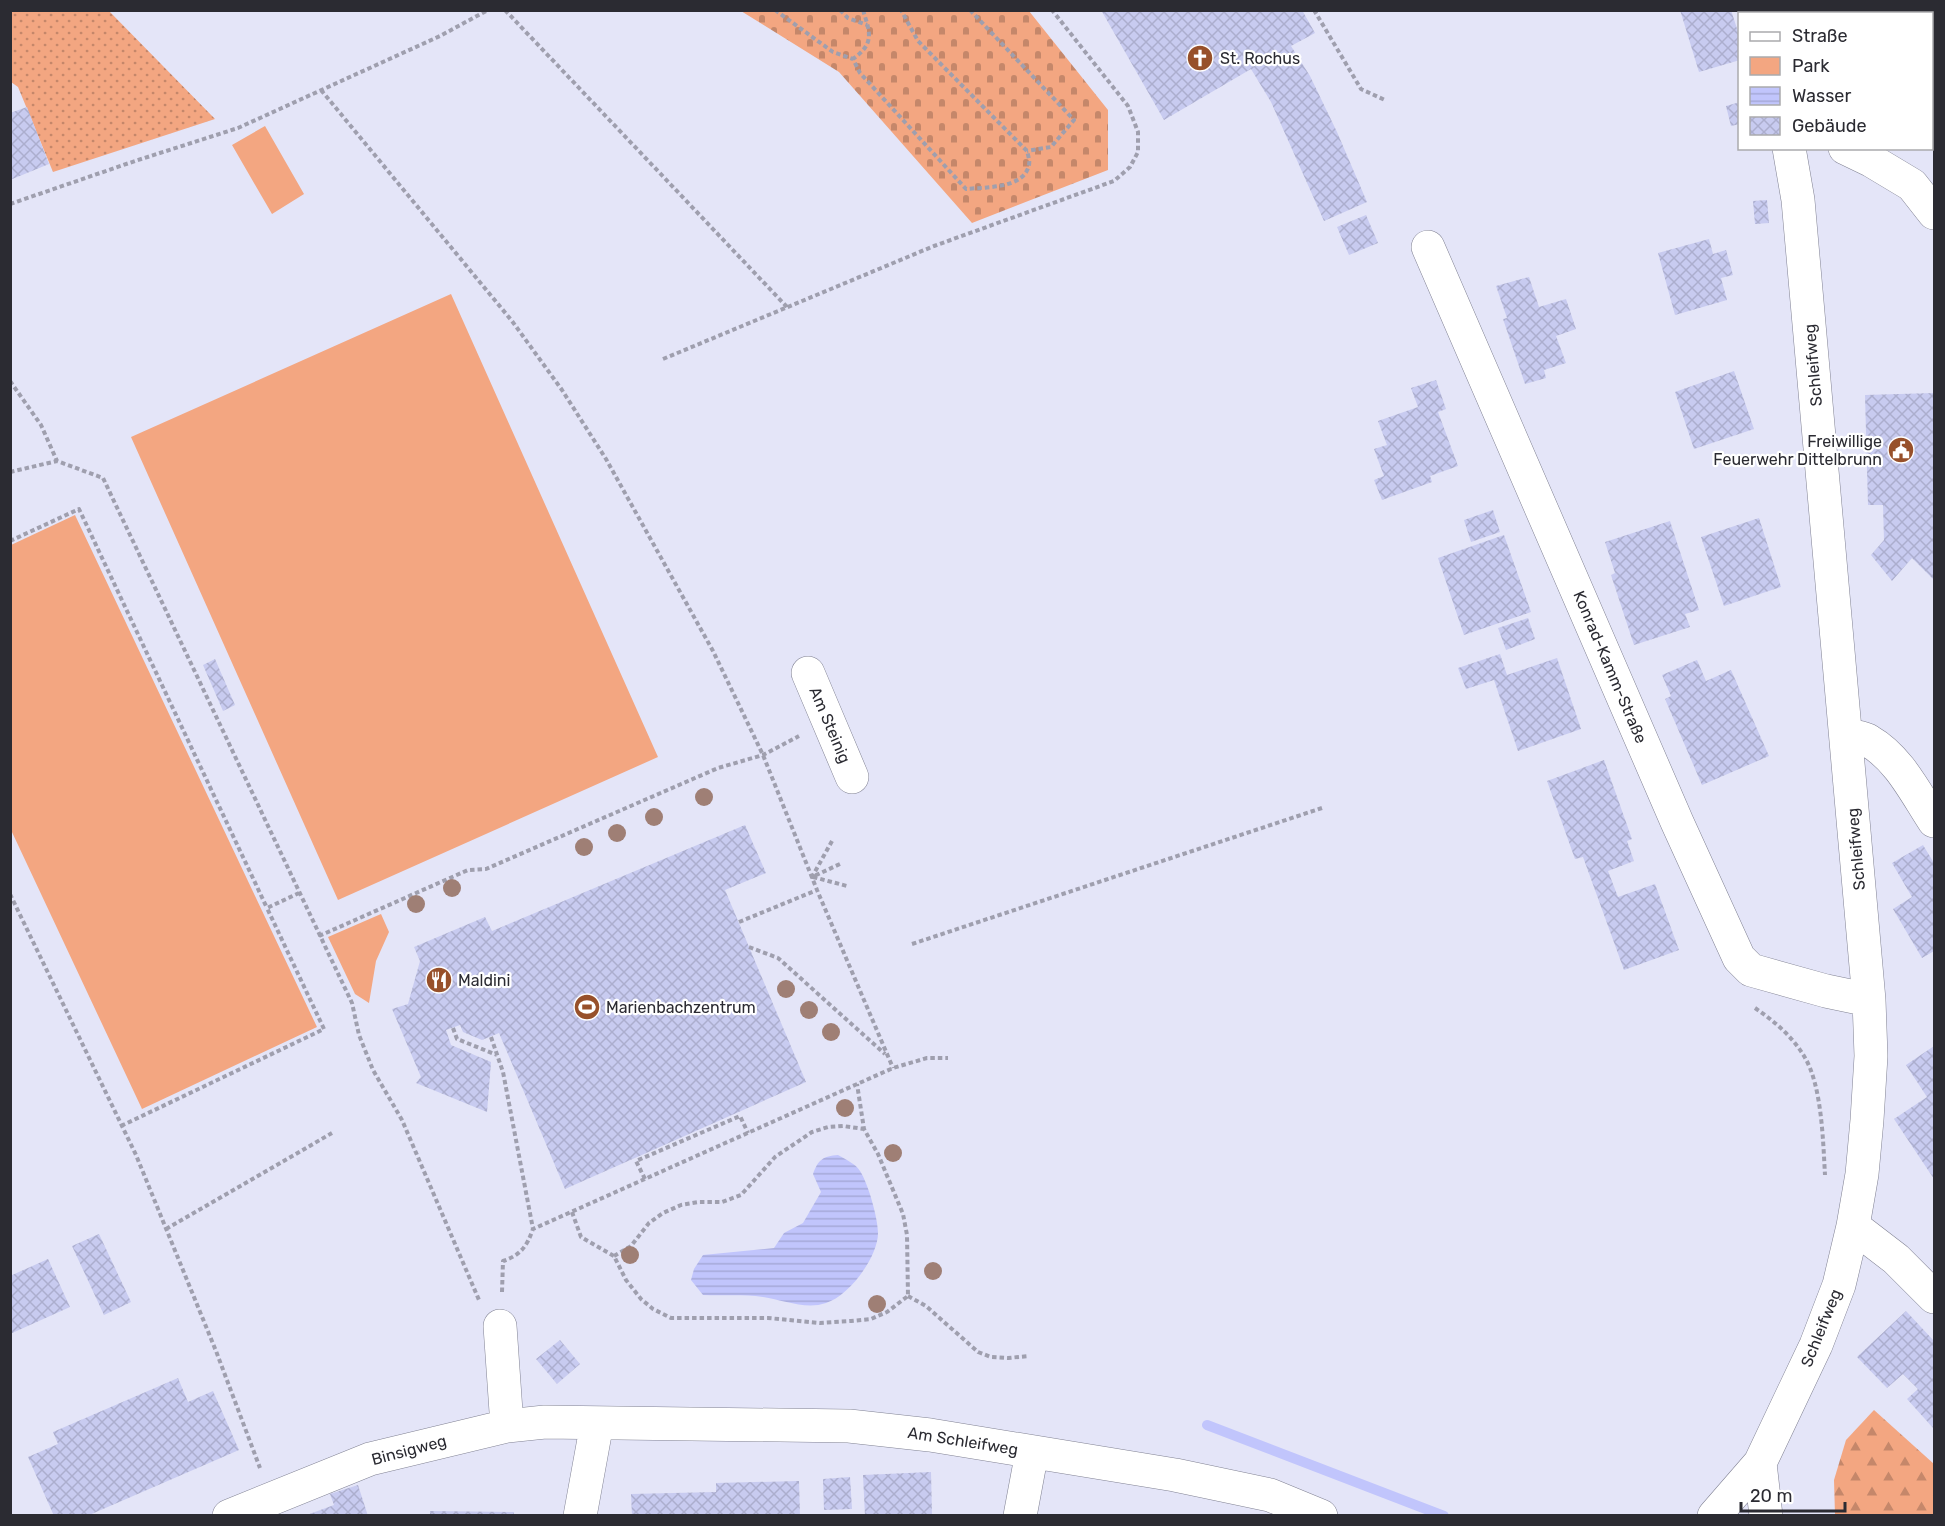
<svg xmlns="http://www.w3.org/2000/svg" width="1945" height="1526" font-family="Rubik,sans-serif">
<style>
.grass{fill:url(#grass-dots)}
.forest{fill:url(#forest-firs)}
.cemetery{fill:url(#cemetery-stones)}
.park{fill:#f3a681}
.water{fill:url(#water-rules)}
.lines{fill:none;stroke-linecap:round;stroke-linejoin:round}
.stream{stroke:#c1c5fc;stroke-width:10}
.building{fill:url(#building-cross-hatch)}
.minor-casing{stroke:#818293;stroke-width:34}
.path{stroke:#9f9fae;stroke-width:4;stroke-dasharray:4.5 3;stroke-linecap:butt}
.minor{stroke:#fff;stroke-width:33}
.tree{fill:#9f7f75}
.labels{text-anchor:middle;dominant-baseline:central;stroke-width:4.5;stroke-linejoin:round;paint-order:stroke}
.poi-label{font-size:16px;fill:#2b2b32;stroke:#fff;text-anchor:start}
.street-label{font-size:16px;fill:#2b2b32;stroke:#fff}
</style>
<defs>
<pattern id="grass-dots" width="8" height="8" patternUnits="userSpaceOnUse" patternTransform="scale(1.5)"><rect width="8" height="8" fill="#f3a681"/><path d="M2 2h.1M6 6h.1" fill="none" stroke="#c5876a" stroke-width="1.8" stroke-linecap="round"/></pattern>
<pattern id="forest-firs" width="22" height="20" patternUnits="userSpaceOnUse" patternTransform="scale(1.5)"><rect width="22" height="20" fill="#f3a681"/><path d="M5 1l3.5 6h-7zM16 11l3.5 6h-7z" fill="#c5876a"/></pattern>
<pattern id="cemetery-stones" width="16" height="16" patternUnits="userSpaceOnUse" patternTransform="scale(1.5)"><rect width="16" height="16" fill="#f3a681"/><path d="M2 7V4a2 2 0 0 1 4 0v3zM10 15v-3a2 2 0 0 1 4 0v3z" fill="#c5876a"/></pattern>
<pattern id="water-rules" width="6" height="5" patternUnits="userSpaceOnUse" patternTransform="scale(1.5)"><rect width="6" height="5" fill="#c1c5fc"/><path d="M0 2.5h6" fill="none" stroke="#a6a9d8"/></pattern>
<pattern id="building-cross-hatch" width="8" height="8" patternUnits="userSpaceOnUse" patternTransform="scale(1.5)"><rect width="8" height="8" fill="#c8cbf0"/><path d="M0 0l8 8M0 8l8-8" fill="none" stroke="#acaece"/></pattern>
</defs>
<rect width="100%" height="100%" fill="#e4e5f8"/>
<!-- grass -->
<path class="grass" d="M 10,11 L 109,11 L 215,119 L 53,172 L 18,87 L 11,82 Z"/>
<!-- forest -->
<path class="forest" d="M 1874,1410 L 1934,1464 L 1934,1515 L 1835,1515 L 1834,1480 L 1846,1440 Z"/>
<!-- cemetery -->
<path class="cemetery" d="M 741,11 L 1029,11 L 1108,110 L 1108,170 L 972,223 L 839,72 Z"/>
<!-- park -->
<path class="park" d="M 265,126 L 304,194 L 272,214 L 232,145 Z
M 451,294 L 658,757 L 338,900 L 131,437 Z
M 75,515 L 317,1027 L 142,1109 L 11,830 L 11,545 Z
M 381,914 L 389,932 L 376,961 L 369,1003 L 355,994 L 328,937 Z"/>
<!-- water -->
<path class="water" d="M 838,1155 C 845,1159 856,1164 860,1171 C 868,1183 878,1218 878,1233 C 878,1257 849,1296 826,1303 C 806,1310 783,1300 763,1297 C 743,1294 723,1296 703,1295 L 691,1280 L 694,1269 L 703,1255 L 774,1248 L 784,1233 L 803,1223 L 821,1192 L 813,1174 C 818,1160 823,1156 838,1155 Z"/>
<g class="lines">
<!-- stream -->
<path class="stream" d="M 1207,1425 L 1444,1516"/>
</g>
<!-- building -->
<path class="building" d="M 1101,10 L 1302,10 L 1315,33 L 1291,46 L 1310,76 L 1337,132 L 1367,202 L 1324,221 L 1271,102 L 1251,69 L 1164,120 Z
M 1680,10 L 1731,10 L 1740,38 L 1740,60 L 1699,72 Z
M 1740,102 L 1740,124 L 1731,126 L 1726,106 Z
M 27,107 L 49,164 L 10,180 L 10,113 Z
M 1767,200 L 1769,223 L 1755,224 L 1753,201 Z
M 1366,215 L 1378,243 L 1349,255 L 1337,227 Z
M 1709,239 L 1713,254 L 1726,250 L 1733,275 L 1721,278 L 1727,300 L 1675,315 L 1658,253 Z
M 1529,277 L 1539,307 L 1566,299 L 1576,329 L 1556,336 L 1566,363 L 1544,370 L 1546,378 L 1525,384 L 1503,319 L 1507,318 L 1496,286 Z
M 1734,371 L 1754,429 L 1694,449 L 1675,392 Z
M 1436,380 L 1446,409 L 1438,412 L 1458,466 L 1430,476 L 1432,482 L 1382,500 L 1374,480 L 1384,476 L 1374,449 L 1387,445 L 1378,421 L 1418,407 L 1411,388 Z
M 1934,393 L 1934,577 L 1933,579 L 1912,558 L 1892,581 L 1871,555 L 1884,540 L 1883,505 L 1868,505 L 1865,395 Z
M 1493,510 L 1500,532 L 1471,542 L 1464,520 Z
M 1759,518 L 1781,587 L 1724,606 L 1701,537 Z
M 1670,521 L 1699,610 L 1685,614 L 1690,627 L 1634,645 L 1611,575 L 1615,573 L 1605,542 Z
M 1504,535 L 1531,612 L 1464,635 L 1438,558 Z
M 1528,618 L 1535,639 L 1506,650 L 1498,628 Z
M 1500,654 L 1507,675 L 1557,658 L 1581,729 L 1518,751 L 1494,680 L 1466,689 L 1458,668 Z
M 215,659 L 235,705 L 223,711 L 203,665 Z
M 1697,660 L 1706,681 L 1731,670 L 1769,756 L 1702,785 L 1665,699 L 1671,696 L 1662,675 Z
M 1604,760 L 1632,839 L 1627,841 L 1634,861 L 1608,871 L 1618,897 L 1655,884 L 1679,950 L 1624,970 L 1583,857 L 1575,859 L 1547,781 Z
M 745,825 L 766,873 L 725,890 L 806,1082 L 565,1189 L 499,1033 L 482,1040 L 463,1032 L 460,1025 L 446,1030 L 451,1045 L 491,1062 L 487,1112 L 416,1083 L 421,1077 L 392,1009 L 408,1004 L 420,961 L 414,947 L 485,917 L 492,931 Z
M 1923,845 L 1934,863 L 1934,951 L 1922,958 L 1893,909 L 1912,897 L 1892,863 Z
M 1934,1046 L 1934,1179 L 1894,1119 L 1927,1097 L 1906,1065 Z
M 99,1234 L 131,1302 L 104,1315 L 72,1246 Z
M 48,1259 L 70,1307 L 10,1334 L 10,1276 Z
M 1906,1311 L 1934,1341 L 1934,1429 L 1907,1399 L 1918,1389 L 1903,1374 L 1887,1388 L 1857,1357 Z
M 560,1340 L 580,1364 L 557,1384 L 536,1359 Z
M 178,1378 L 188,1402 L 213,1391 L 239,1450 L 87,1516 L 54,1516 L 28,1457 L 58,1444 L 53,1432 Z
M 931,1472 L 932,1516 L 865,1516 L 863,1475 Z
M 850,1477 L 852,1509 L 824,1510 L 823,1479 Z
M 799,1481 L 800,1516 L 632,1516 L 631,1494 L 716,1492 L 716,1483 Z
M 358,1485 L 368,1516 L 304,1516 L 334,1505 L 330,1494 Z
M 430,1511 L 514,1512 L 514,1516 L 430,1516 Z"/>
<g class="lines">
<defs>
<path id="minor" d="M 1759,10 L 1760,14
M 1845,148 L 1872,161 L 1912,185 L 1934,213
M 1428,247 L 1677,822 L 1739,958 L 1751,970 L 1826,991 L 1869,1000
M 808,673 L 852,777
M 1847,735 C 1854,737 1863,737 1869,741 C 1899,758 1916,794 1934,821
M 1853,1226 L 1896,1259 L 1934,1297
M 500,1326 L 507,1426
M 1760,1463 L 1766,1516
M 229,1516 L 370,1459 L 507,1426 L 545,1422 L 849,1426 L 930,1435 L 1175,1475 L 1270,1495 L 1321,1516
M 580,1516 L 597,1423
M 1020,1516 L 1032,1452
M 1714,1516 L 1760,1463 L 1816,1345 L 1839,1285 L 1853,1226 L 1862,1174 L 1867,1120 L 1871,1056 L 1869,1000 L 1798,200 L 1789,148"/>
</defs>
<!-- minor casing -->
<use href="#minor" class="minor-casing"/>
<!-- path -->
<path class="path" d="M 505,10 L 787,307
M 775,10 L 833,52 L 853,59
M 840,10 L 848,18 L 867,25
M 863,10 C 870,33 875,43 853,59 L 860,73 L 966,189 C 985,187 1024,189 1029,165 C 1030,161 1028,155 1027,151 L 918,41 L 901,10
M 970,10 L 1074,120 L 1051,147 L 1027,151
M 1314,10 L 1361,89 L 1385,100
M 1815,10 L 1816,14
M 321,90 L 512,321 L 562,390 L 606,459 L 713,651 L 763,755 L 817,890 L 893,1068
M 1932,120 L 1934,123
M 10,204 L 135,161 L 238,128 L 440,36 L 488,10
M 663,359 L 934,246 L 1114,181 L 1130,167 L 1138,152 L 1138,132 L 1128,106 L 1052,10
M 10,381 L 41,425 L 57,461
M 10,472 L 57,461 L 103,478 L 352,1003 L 359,1035 L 373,1070 L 402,1120 L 479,1300
M 10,541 L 79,509 L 267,908
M 832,841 L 812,877 L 840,864
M 813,877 L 847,886
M 10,894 L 136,1155 L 216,1351 L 260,1468
M 739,922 L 817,890
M 319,936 L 468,870 L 486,869 L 718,768 L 763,755 L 799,736
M 912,944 L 1322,808
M 749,947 L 778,958 L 885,1054
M 1755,1008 C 1774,1021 1792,1036 1804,1056 C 1822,1085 1823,1141 1825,1175
M 453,1028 L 457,1039 L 497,1055
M 491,1037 L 503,1072 L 533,1229
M 121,1126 L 324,1029 L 267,908 L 299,893
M 645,1179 L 636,1161 L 740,1116 L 748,1133
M 572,1212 L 581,1237 L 614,1256 L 626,1280 L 641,1299 L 653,1309 L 671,1318 L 768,1318 L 820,1323 L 851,1321 L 871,1319 L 887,1312 L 908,1296 L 907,1235 L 903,1214 L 878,1154 L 864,1129 L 857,1084
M 166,1229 L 332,1133
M 614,1256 L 631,1246 L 649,1223 L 663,1213 L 681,1205 L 699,1202 L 722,1202 L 741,1195 L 775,1157 L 812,1132 L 828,1127 L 843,1126 L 864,1129
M 502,1292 L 503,1261 C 521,1255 527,1246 533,1229 L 893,1068 L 927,1058 L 948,1058
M 908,1296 L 926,1306 L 978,1352 L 991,1357 L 1008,1358 L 1029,1356"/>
<!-- minor -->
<use href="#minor" class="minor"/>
</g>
<!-- trees -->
<g class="tree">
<circle cx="704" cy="797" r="9"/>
<circle cx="654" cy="817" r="9"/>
<circle cx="617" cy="833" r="9"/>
<circle cx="584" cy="847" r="9"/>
<circle cx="452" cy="888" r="9"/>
<circle cx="416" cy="904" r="9"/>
<circle cx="786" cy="989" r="9"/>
<circle cx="809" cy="1010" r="9"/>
<circle cx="831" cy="1032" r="9"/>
<circle cx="845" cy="1108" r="9"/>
<circle cx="893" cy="1153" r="9"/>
<circle cx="630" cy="1255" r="9"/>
<circle cx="933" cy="1271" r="9"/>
<circle cx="877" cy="1304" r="9"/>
</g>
<!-- icons -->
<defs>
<symbol id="church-disc" viewBox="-11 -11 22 22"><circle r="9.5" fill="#97502a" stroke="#fff"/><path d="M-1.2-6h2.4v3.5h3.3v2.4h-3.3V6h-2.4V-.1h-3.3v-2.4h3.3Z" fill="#fff"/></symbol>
<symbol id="civic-disc" viewBox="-11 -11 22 22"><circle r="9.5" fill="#97502a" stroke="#fff"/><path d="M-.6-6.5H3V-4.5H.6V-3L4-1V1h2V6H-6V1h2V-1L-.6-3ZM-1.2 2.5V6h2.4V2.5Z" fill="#fff"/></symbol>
<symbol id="restaurant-disc" viewBox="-11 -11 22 22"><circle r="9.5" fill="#97502a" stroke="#fff"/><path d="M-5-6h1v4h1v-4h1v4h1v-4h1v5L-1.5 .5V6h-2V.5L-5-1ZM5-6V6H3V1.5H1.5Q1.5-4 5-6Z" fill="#fff"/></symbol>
<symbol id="stadium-disc" viewBox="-11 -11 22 22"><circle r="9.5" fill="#97502a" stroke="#fff"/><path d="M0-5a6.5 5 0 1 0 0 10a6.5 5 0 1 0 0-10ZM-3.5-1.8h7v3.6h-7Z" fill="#fff"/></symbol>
</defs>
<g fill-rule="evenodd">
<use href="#church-disc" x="1185" y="43" width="30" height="30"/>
<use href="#civic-disc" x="1886" y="435" width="30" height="30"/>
<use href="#restaurant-disc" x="424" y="965" width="30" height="30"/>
<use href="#stadium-disc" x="572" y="992" width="30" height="30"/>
</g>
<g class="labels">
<!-- poi labels -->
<g class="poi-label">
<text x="1220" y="58">St. Rochus</text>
<text x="1882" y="441" text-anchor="end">Freiwillige<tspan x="1882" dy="18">Feuerwehr Dittelbrunn</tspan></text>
<text x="458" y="980">Maldini</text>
<text x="606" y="1007">Marienbachzentrum</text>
</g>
<!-- street labels -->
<g class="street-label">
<text transform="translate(1813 365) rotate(-95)">Schleifweg</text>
<text transform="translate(1610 667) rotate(67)">Konrad-Kamm-Straße</text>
<text transform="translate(830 725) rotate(67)">Am Steinig</text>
<text transform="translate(1856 849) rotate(-95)">Schleifweg</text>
<text transform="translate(1821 1328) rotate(-68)">Schleifweg</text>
<text transform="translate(963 1441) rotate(9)">Am Schleifweg</text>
<text transform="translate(409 1450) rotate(-15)">Binsigweg</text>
</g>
</g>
<!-- border -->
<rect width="1945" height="1526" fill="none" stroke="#2b2b32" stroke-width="24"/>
<!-- legend -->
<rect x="1738" y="12" width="195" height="138" fill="#ffffff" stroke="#aaaaad" stroke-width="1.5"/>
<rect x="1750" y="32" width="30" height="9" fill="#ffffff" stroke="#aaaaad" stroke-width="1.5"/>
<text x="1792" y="42" font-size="18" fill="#2b2b32">Straße</text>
<rect x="1750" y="57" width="30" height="18" fill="#f3a681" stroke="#aaaaad" stroke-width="1.5"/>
<text x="1792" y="72" font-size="18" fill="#2b2b32">Park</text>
<rect x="1750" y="87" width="30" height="18" fill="url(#water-rules)" stroke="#aaaaad" stroke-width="1.5"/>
<text x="1792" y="102" font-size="18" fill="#2b2b32">Wasser</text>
<rect x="1750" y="117" width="30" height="18" fill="url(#building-cross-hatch)" stroke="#aaaaad" stroke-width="1.5"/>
<text x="1792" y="132" font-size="18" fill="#2b2b32">Gebäude</text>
<!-- scale -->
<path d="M1741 1502v9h104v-9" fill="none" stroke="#2b2b32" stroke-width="3"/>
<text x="1750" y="1502" font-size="18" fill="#2b2b32" stroke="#ffffff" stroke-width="4.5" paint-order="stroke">20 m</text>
</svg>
